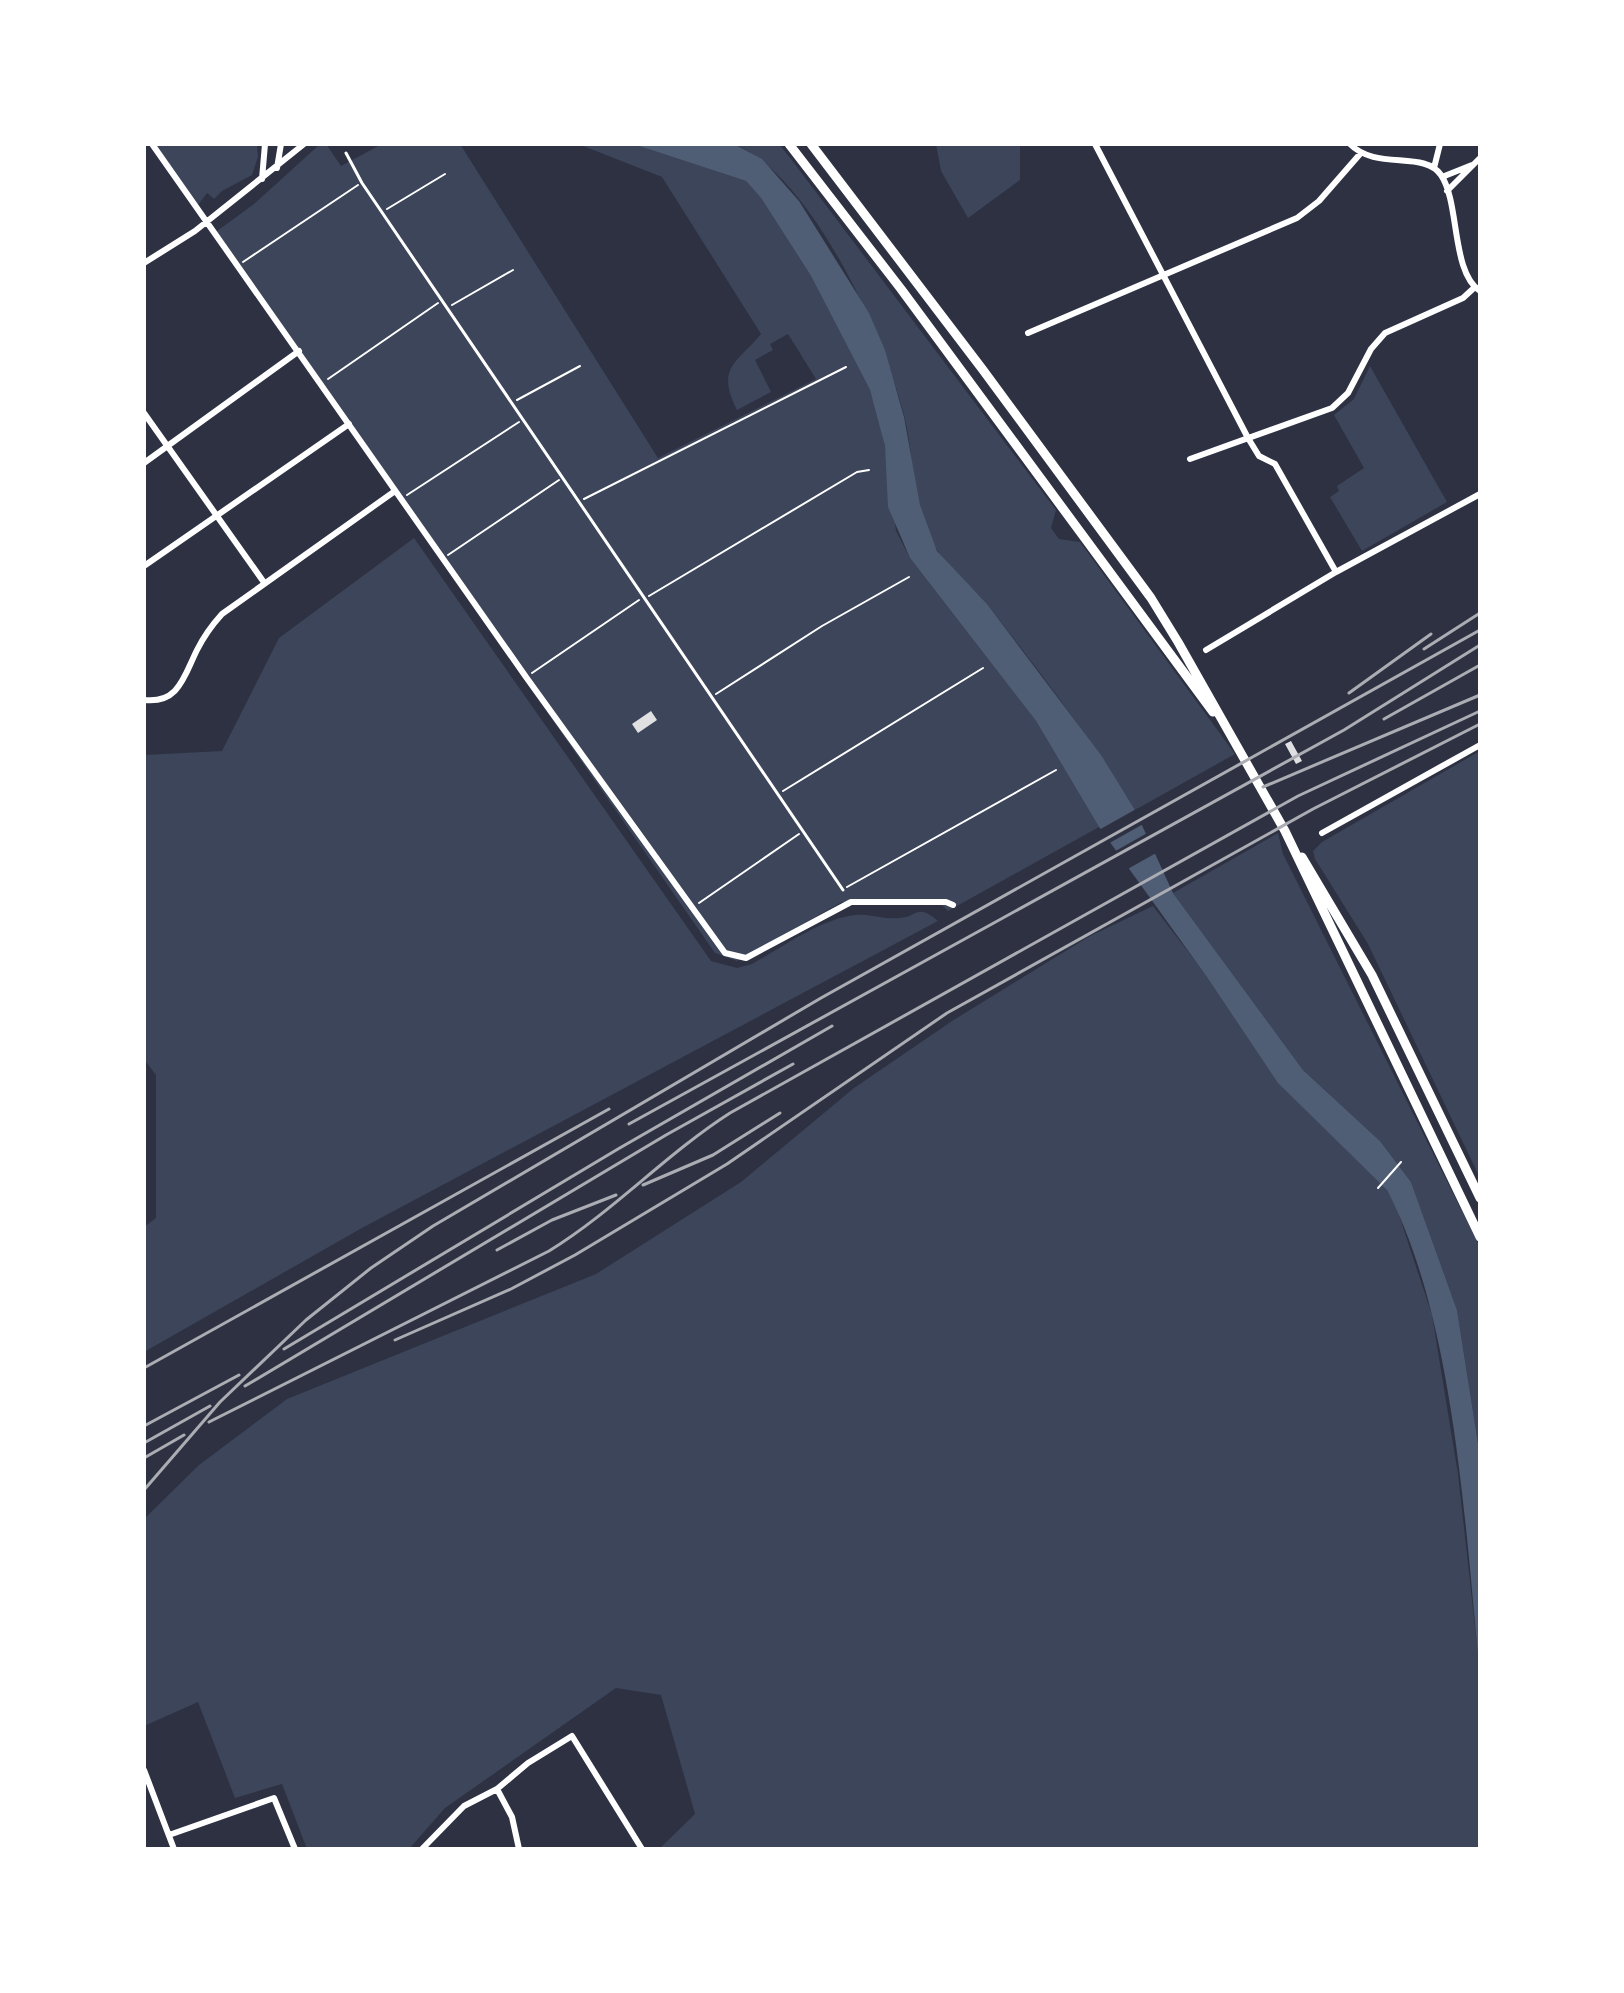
<svg xmlns="http://www.w3.org/2000/svg" width="1624" height="1993" font-family="'Source Sans 3',sans-serif">
<style>
.green{fill:#3c4559}
.water{fill:#4f5d75}
.pier{fill:#2d3142}
.building{fill:#e0e0e3}
.lines{fill:none;stroke-linecap:round;stroke-linejoin:round}
.path{stroke:#fff;stroke-width:2}
.service{stroke:#fff;stroke-width:3}
.minor{stroke:#fff;stroke-width:6}
.primary{stroke:#fff;stroke-width:9}
.rail{stroke:#abadb3;stroke-width:3}
</style>
<rect width="100%" height="100%" fill="#2d3142"/>
<!-- green -->
<path class="green" d="M 155,144 L 257,144 L 258,157 L 252,175 L 222,191 L 214,199 L 207,193 L 198,205 Z
M 320,144 L 326,144 L 341,166 L 382,144 L 460,144 L 658,458 L 816,379 L 788,334 L 770,344 L 773,350 L 755,360 L 771,392 L 737,410 C 715,367 738,362 761,334 L 662,177 L 578,144 L 633,144 L 746,181 L 761,198 L 811,276 L 870,390 L 883,432 L 896,531 L 910,558 L 1036,721 L 1099,827 L 948,911 L 941,904 L 842,902 L 737,961 L 715,953 L 216,237 L 217,231 L 254,204 Z
M 734,144 L 779,144 L 794,163 L 1056,510 L 1051,528 L 1059,539 L 1080,542 L 1235,754 L 1135,810 C 1091,739 1041,673 990,608 C 971,584 944,567 931,539 C 912,500 914,456 904,415 C 884,336 812,176 734,144 Z
M 936,144 L 1020,144 L 1020,180 L 968,218 L 941,171 Z
M 1370,366 L 1447,502 L 1362,551 L 1330,497 L 1339,491 L 1337,486 L 1364,468 L 1334,415 L 1354,399 Z
M 414,538 L 711,961 L 737,968 L 752,964 C 783,947 820,919 855,915 C 870,913 884,920 899,918 C 919,917 916,903 938,921 L 362,1228 L 144,1352 L 144,1227 L 156,1218 L 156,1075 L 144,1059 L 144,755 L 222,751 L 279,638 Z
M 1480,751 L 1480,1178 L 1368,944 L 1315,859 L 1313,851 L 1322,842 Z
M 1278,833 L 1283,854 L 1480,1247 L 1480,1456 L 1457,1310 L 1411,1182 L 1380,1141 L 1303,1070 L 1173,893 Z
M 1153,906 L 1240,1019 L 1379,1175 L 1397,1209 L 1432,1315 L 1458,1474 L 1480,1671 L 1480,1849 L 659,1849 L 695,1814 L 661,1695 L 616,1688 L 445,1808 L 409,1849 L 307,1849 L 282,1784 L 235,1798 L 198,1702 L 144,1726 L 144,1519 L 199,1465 L 287,1399 L 596,1274 L 741,1182 L 854,1088 L 952,1021 L 1090,936 Z"/>
<!-- water -->
<path class="water" d="M 633,144 L 734,144 L 762,159 L 799,201 L 869,313 L 885,350 L 904,417 L 920,505 L 937,551 L 987,604 L 1101,755 L 1135,810 L 1173,893 L 1303,1070 L 1380,1141 L 1411,1182 L 1457,1310 L 1480,1456 L 1480,1674 C 1465,1528 1455,1320 1387,1190 L 1278,1083 L 1207,977 L 1099,827 L 1036,721 L 910,558 L 888,507 L 885,446 L 870,390 L 811,276 L 761,198 L 746,181 Z"/>
<!-- pier -->
<path class="pier" d="M 1138,808 L 1145,823 L 1106,845 L 1097,831 Z
M 1149,832 L 1158,852 L 1124,871 L 1112,853 Z"/>
<!-- building -->
<path class="building" d="M 651,711 L 657,720 L 638,733 L 632,724 Z
M 1291,741 L 1302,761 L 1296,764 L 1285,744 Z"/>
<g class="lines">
<!-- path -->
<path class="path" d="M 387,209 L 445,174
M 243,262 L 358,185
M 452,305 L 513,270
M 328,379 L 438,303
M 517,400 L 580,366
M 407,495 L 519,422
M 584,499 L 846,367
M 448,555 L 559,480
M 649,596 L 857,472 L 869,470
M 532,673 L 639,600
M 716,694 L 822,626 L 909,577
M 783,791 L 983,668
M 847,887 L 1056,770
M 699,903 L 799,834
M 1378,1188 L 1401,1162"/>
<!-- service -->
<path class="service" d="M 346,153 L 362,183 L 843,890"/>
<!-- minor -->
<path class="minor" d="M 152,144 L 526,677 L 725,953 L 746,958 L 851,902 L 946,902 L 953,905
M 1095,144 L 1248,438 L 1259,456 L 1275,464 L 1336,572
M 1350,144 C 1376,171 1424,150 1441,175 C 1460,203 1451,272 1480,291
M 277,168 L 281,144
M 1434,168 L 1440,144
M 1442,177 L 1472,165
M 262,179 L 265,144
M 1447,191 L 1480,158
M 144,263 L 195,231 L 304,144
M 1028,333 L 1297,218 L 1319,201 L 1360,154
M 144,413 L 263,581
M 1190,459 L 1332,408 L 1348,393 L 1371,349 L 1385,333 L 1463,298 L 1475,287
M 144,463 L 299,351
M 144,566 L 349,424
M 1206,650 L 1336,572 L 1480,494
M 144,700 C 179,704 184,676 197,650 C 204,636 212,625 222,614 L 395,491
M 1322,833 L 1480,745
M 144,1770 L 174,1849
M 497,1789 L 512,1817 L 519,1849
M 169,1835 L 274,1798 L 295,1849
M 422,1849 L 464,1806 L 497,1789 L 528,1763 L 572,1736 L 642,1849"/>
<!-- primary -->
<path class="primary" d="M 789,144 L 901,289 L 1213,712
M 811,144 L 983,370 L 1151,598 L 1178,642 L 1285,831 L 1480,1237
M 1302,857 L 1372,975 L 1480,1198"/>
<!-- rail -->
<path class="rail" d="M 1424,649 L 1480,613
M 1349,693 L 1431,634
M 1384,719 L 1480,665
M 1263,787 L 1480,695
M 629,1124 L 1344,730 L 1480,645
M 643,1185 L 713,1155 L 780,1113
M 497,1250 L 552,1220 L 616,1195
M 395,1340 L 511,1289 L 575,1255 L 727,1164 L 947,1013 L 1313,809 L 1480,724
M 284,1349 L 618,1149 L 832,1026
M 144,1368 L 609,1109
M 245,1386 L 666,1135 L 793,1064
M 209,1422 L 549,1251 C 614,1211 666,1154 730,1113 L 1298,796 L 1480,711
M 144,1426 L 239,1375
M 144,1443 L 210,1406
M 144,1458 L 184,1435
M 144,1490 L 220,1402 L 306,1320 L 371,1268 L 433,1226 L 821,998 L 1480,630"/>
</g>
<!-- border -->
<rect width="1624" height="1993" fill="none" stroke="#ffffff" stroke-width="292"/>
</svg>
